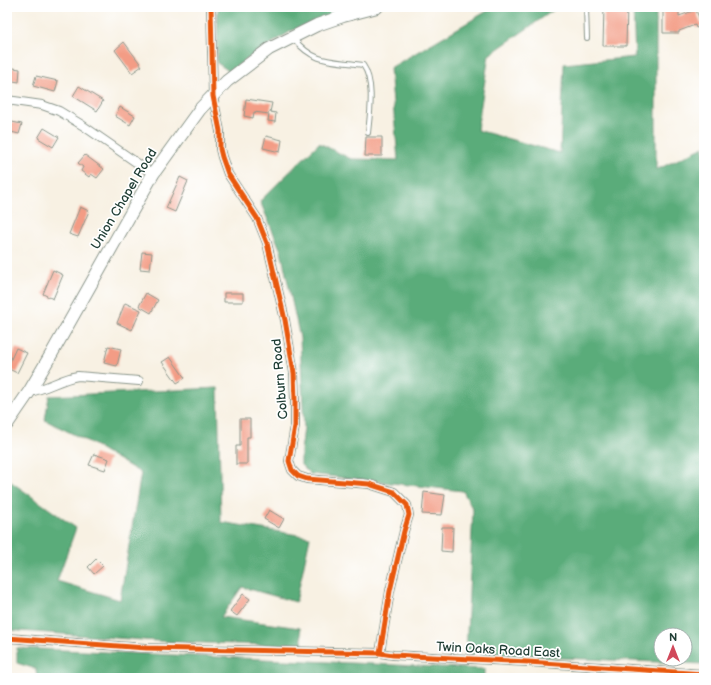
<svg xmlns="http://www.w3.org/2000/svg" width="711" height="685" font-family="'Balsamiq Sans',sans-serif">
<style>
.forest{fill:#5aac7a;stroke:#3c7457;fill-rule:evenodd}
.building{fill:#f39c85}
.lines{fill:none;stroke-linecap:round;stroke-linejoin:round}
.lane-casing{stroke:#8c978c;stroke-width:6}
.street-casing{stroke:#8c978c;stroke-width:10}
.secondary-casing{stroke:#8c978c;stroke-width:14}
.lane{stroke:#fff;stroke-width:4}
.street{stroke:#fff;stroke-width:8}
.secondary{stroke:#fff;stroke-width:12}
.cycleway-casing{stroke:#fff;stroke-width:8}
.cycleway{stroke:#e8590c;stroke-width:5}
.labels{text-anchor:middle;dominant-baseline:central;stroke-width:3.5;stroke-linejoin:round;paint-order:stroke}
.street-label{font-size:13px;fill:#1f3d34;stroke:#fff}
</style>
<rect width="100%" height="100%" fill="#fff"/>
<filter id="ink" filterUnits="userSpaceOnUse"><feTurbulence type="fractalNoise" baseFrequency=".025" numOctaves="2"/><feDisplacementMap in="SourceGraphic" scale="8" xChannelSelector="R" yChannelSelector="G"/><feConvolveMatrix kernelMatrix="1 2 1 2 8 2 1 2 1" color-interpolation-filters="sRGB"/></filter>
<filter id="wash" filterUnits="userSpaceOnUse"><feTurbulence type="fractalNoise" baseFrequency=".012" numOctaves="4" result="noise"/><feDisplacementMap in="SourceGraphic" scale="16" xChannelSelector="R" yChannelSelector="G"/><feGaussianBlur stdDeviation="0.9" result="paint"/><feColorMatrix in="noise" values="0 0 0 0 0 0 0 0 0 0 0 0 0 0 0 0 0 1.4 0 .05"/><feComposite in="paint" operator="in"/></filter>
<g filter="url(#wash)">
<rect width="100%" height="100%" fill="#f8f1e3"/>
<!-- forest -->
<path class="forest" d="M 218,7 L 351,7 L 291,31 L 229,71 L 217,63 Z
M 494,7 L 558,7 L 489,55 L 477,130 L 560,153 L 564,64 L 635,57 L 633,7 L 656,7 L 656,170 L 704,147 L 704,664 L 466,654 L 473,510 L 463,491 L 310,474 L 301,465 L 301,451 L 304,428 L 300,338 L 281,251 L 260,201 L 319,143 L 351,159 L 398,160 L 390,68 ZM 661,635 L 685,635 L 685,659 L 661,659 Z
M 218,388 L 221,522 L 310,537 L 296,602 L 242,587 L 221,617 L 300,628 L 303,646 L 171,642 L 7,630 L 7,479 L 76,528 L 57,581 L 120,600 L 141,473 L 89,442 L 45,420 L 49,396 Z
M 17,648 L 484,669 L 484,678 L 37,678 L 36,669 L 17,663 Z"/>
<g id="blocks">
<!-- building -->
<path class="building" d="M 604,7 L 627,7 L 626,46 L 603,46 Z
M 663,7 L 679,7 L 679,16 L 696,10 L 702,26 L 696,28 L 695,25 L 679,31 L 679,33 L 663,33 Z
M 124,42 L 142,66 L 132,73 L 115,50 Z
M 7,67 L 20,69 L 19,82 L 7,80 Z
M 36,76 L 58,81 L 55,92 L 33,86 Z
M 79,86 L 103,101 L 97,111 L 73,96 Z
M 246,99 L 272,103 L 270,112 L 276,113 L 275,122 L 268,121 L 269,114 L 254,112 L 253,118 L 244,116 Z
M 120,107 L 135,116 L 130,125 L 115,116 Z
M 7,121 L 22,124 L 19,134 L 7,131 Z
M 44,128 L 59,137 L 53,147 L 38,138 Z
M 266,136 L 282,140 L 280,152 L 263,148 Z
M 366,137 L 382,137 L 382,156 L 365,156 Z
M 85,155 L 104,169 L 97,178 L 91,174 L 89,177 L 81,171 L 83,167 L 78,163 Z
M 180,177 L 188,181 L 175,212 L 166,208 Z
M 80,207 L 89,211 L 78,237 L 69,234 Z
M 142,252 L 152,253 L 150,270 L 140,269 Z
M 53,270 L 63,275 L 53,299 L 43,294 Z
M 146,293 L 158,300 L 151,313 L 139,306 Z
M 224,293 L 243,293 L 243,302 L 224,302 Z
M 125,303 L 141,310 L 132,330 L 117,323 Z
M 108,346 L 121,349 L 117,366 L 104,363 Z
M 16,348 L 27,353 L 17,373 L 7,368 Z
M 170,357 L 185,378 L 177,383 L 162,362 Z
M 240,419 L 250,419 L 250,437 L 247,437 L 247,464 L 236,464 L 236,446 L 240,446 Z
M 94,454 L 109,459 L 105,470 L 89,465 Z
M 424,492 L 445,495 L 442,515 L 422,514 Z
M 269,510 L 284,519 L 279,528 L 264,519 Z
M 442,527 L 453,527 L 452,552 L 441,551 Z
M 96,559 L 103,566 L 94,574 L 88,567 Z
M 243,594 L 250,599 L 237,616 L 230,611 Z"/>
</g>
</g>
<g filter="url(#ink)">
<use href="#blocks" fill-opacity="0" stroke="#8c978c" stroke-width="1"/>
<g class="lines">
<defs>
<path id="lane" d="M 586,7 L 587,38
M 294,39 C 315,65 334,60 363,65 C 375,82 370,113 368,133"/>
<path id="street" d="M 211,7 L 213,96 L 220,131 L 220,149 L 222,157 L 228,174 L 257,218 L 267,243 L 285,320 L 294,373 L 295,400 L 295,426 L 289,461 L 292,470 L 298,476 L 307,479 L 369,484 L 394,492 L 407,505 L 409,515 L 404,531 L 390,591 L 380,653
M 7,100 L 42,105 L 59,111 L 82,125 L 153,174
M 29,392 C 47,389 60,379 78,376 L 139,381
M 7,638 L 146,648 L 380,653 L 393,655 L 528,662 L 704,674"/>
<path id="secondary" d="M 7,424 L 29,392 L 52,353 L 153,174 L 200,109 L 227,81 L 269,49 L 317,25 L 343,16 L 377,7"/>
</defs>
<!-- lane casing -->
<use href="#lane" class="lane-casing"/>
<!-- street casing -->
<use href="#street" class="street-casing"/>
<!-- secondary casing -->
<use href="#secondary" class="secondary-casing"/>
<!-- lane -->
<use href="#lane" class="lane"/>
<!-- street -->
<use href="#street" class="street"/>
<!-- secondary -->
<use href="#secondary" class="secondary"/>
<defs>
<path id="cycleway" d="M 211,7 L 213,96 L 220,131 L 220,149 L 222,157 L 228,174 L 257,218 L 267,243 L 285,320 L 294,373 L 295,400 L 295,426 L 289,461 L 292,470 L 298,476 L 307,479 L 369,484 L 394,492 L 407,505 L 409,515 L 404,531 L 390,591 L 380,653
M 7,638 L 146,648 L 380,653 L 393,655 L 528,662 L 704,674"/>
</defs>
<!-- cycleway casing -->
<use href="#cycleway" class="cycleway-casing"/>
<!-- cycleway -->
<use href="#cycleway" class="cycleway"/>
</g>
</g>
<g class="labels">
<!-- street labels -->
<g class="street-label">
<text transform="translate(124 199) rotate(-59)">Union Chapel Road</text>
<text transform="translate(280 379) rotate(-95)">Colburn Road</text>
<text transform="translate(498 650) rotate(3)">Twin Oaks Road East</text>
</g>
</g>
<!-- margin -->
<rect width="711" height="685" fill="none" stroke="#fff" stroke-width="24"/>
<!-- north arrow -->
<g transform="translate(673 647)"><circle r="19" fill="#ffffff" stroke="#a5b1ae"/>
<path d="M0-3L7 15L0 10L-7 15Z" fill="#d1495b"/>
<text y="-6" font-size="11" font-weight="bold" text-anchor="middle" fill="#1f3d34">N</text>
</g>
</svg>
